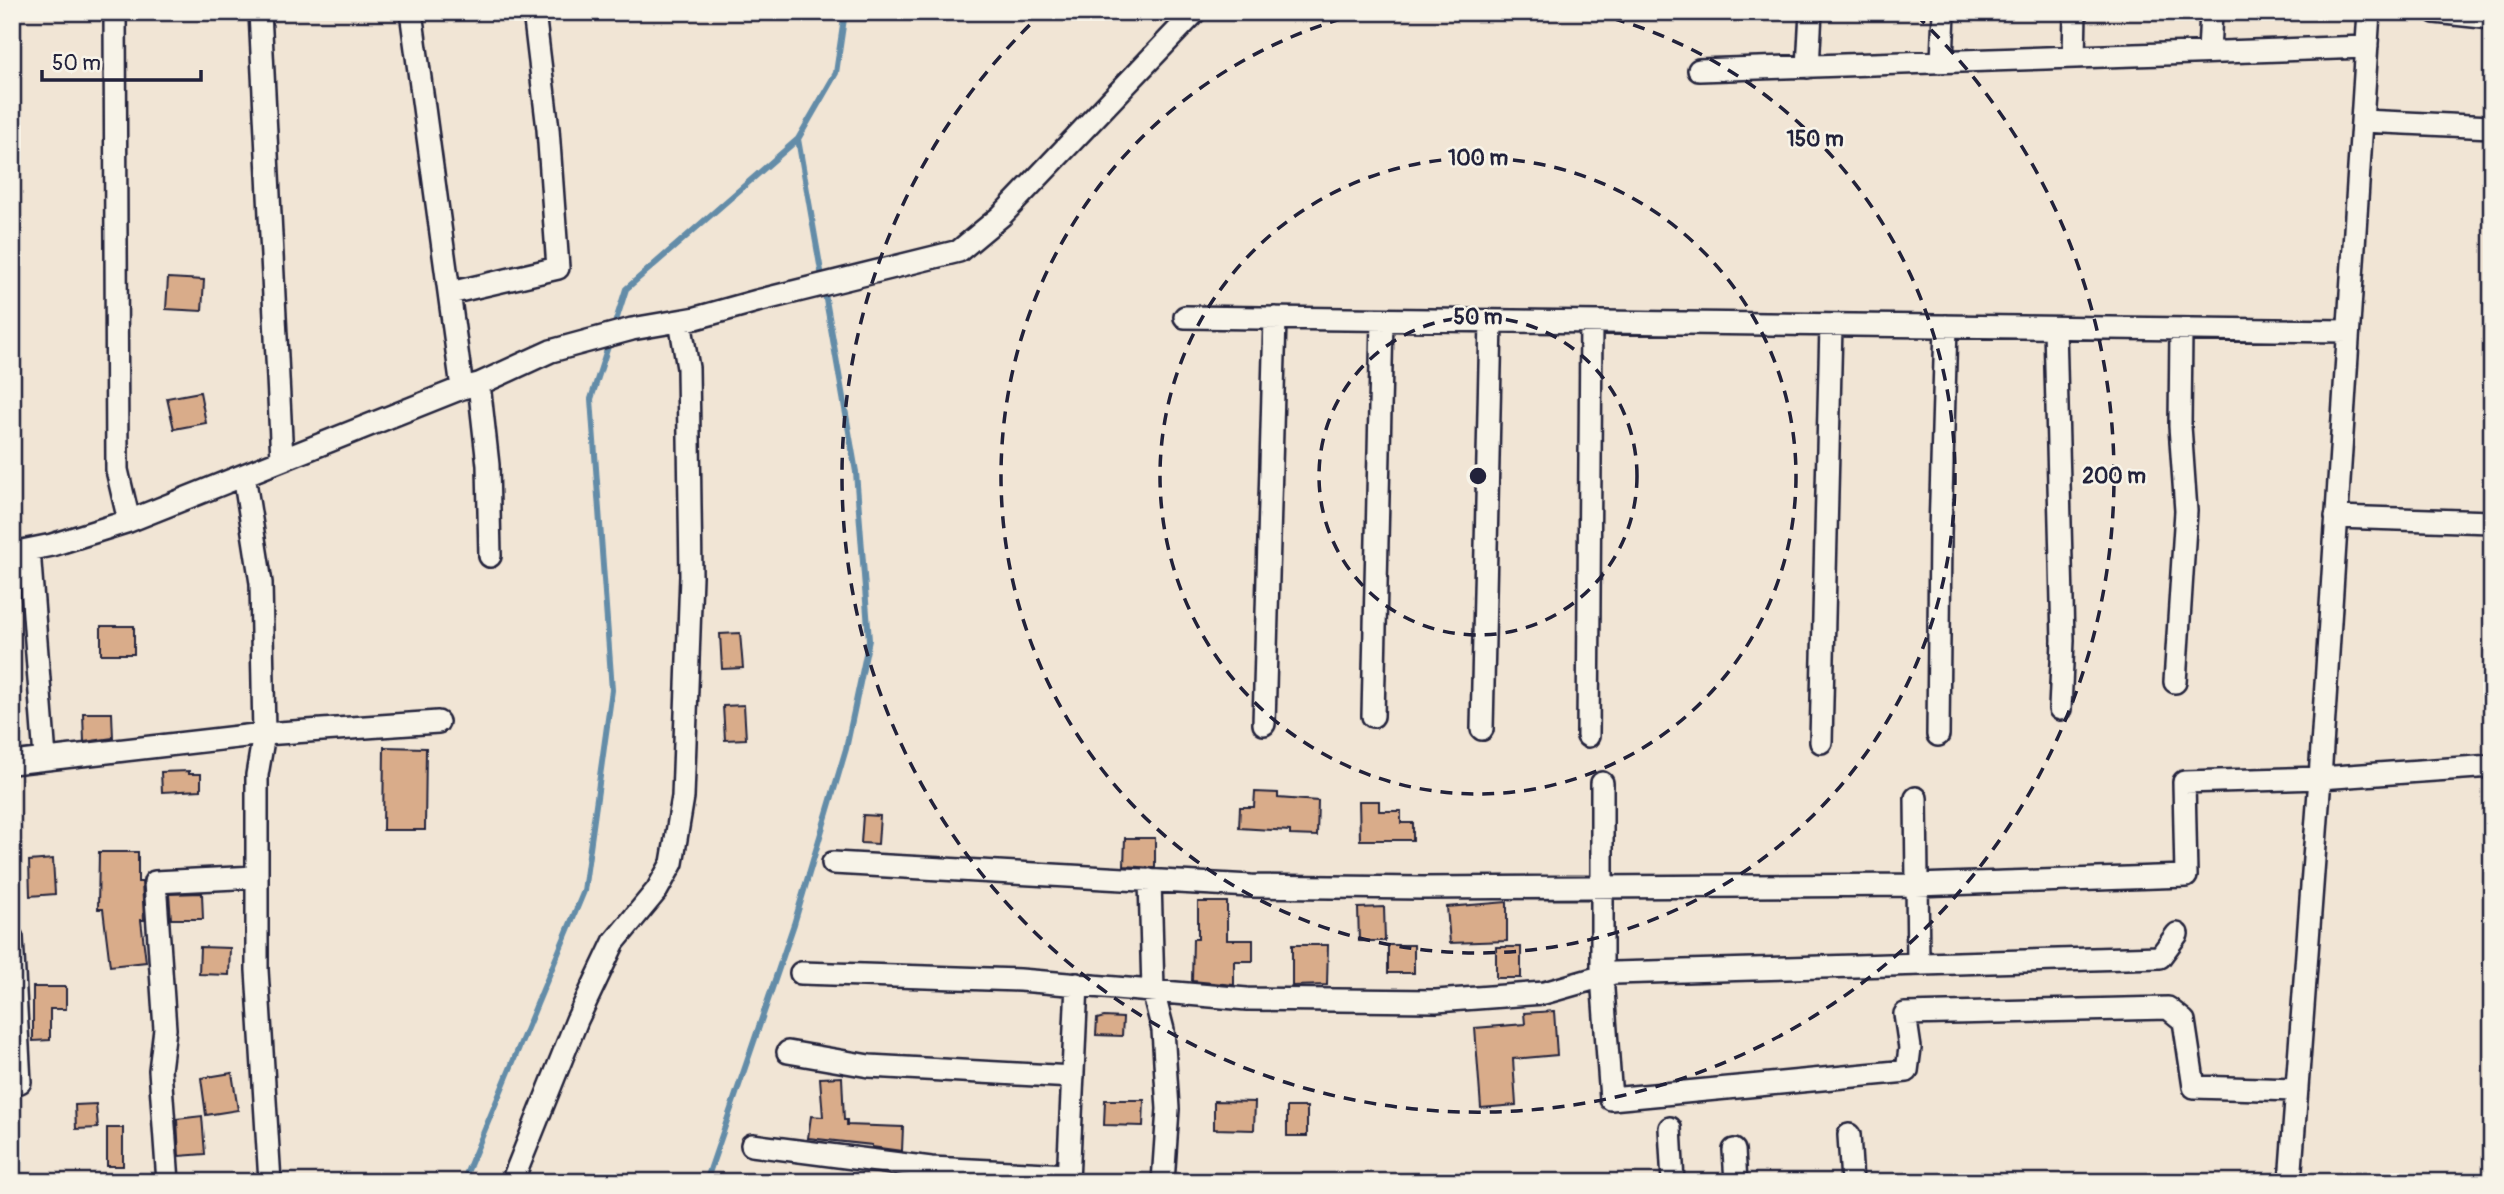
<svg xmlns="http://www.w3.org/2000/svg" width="2504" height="1194" font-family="Pangolin,sans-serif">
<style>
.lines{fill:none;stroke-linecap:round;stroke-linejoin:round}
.stream{stroke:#638ca8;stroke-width:6}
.building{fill:#d9ac8a;stroke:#22223b;stroke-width:2}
.minor-casing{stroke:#22223b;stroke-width:26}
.minor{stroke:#f7f3e8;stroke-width:21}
.ring{fill:none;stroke:#22223b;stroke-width:3.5;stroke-dasharray:12 9}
.centre{fill:#22223b;stroke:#f7f3e8;stroke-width:3.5}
.ring-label{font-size:21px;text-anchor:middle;font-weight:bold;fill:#22223b;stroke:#f7f3e8;stroke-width:5;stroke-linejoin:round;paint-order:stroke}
</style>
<rect width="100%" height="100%" fill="#f1e5d5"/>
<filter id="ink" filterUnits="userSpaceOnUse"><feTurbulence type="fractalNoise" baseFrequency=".0143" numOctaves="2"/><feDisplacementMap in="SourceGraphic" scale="14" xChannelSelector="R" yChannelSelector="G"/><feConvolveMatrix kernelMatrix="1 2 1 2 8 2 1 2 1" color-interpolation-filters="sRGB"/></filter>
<g filter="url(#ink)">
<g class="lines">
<!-- stream -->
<path class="stream" d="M 613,330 L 626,289 L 798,139
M 463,1182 L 584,891 L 612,690 L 591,399 L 610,340
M 706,1182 L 794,924 L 846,749 L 869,640 L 856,472 L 798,139 L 836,73 L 845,12"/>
</g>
<!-- building -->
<path class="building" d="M 168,278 L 204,280 L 202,311 L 166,309 Z
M 200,392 L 206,423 L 174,429 L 167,398 Z
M 101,626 L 134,626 L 134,654 L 101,654 Z
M 740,633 L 743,668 L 722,669 L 720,634 Z
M 744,705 L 746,739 L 725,740 L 723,706 Z
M 83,713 L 112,713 L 113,738 L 84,742 Z
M 384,747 L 426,748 L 425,830 L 383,830 Z
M 189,771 L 189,774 L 201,774 L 201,790 L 162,792 L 161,772 Z
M 1255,792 L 1278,793 L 1278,798 L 1318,801 L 1317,836 L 1290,835 L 1290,831 L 1239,828 L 1240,807 L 1254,807 Z
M 1359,801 L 1379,801 L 1379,811 L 1401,811 L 1401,823 L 1413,823 L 1413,840 L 1360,840 Z
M 863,815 L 880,816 L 878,844 L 861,843 Z
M 1125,838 L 1155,838 L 1155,868 L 1124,866 Z
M 99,852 L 138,852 L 138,882 L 142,882 L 144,920 L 141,920 L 146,962 L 110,966 L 103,909 L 98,909 Z
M 53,859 L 55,894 L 30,896 L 29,861 Z
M 202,893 L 203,919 L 171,919 L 169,894 Z
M 1198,902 L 1227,902 L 1227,940 L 1253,940 L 1253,961 L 1234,961 L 1234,985 L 1192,981 L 1193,939 L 1198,939 Z
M 1507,902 L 1507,941 L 1450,943 L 1447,907 Z
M 1384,907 L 1385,941 L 1359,941 L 1358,908 Z
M 1292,945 L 1328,945 L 1327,985 L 1292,986 Z
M 1388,945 L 1414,945 L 1414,973 L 1388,973 Z
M 200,947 L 230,948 L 229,975 L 199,974 Z
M 1496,947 L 1521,947 L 1521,978 L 1496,978 Z
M 33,987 L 66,987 L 66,1009 L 50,1009 L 50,1040 L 33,1041 Z
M 1554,1011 L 1557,1055 L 1513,1059 L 1516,1105 L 1481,1108 L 1475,1028 L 1525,1024 L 1524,1013 Z
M 1104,1017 L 1123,1018 L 1122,1036 L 1096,1035 L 1097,1019 Z
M 232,1073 L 238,1110 L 206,1115 L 201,1078 Z
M 842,1077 L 844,1120 L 847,1120 L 847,1125 L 903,1127 L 902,1151 L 872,1147 L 872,1145 L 808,1138 L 811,1116 L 823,1117 L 820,1078 Z
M 1105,1100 L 1144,1100 L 1143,1126 L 1104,1125 Z
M 1214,1101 L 1255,1102 L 1254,1130 L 1214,1129 Z
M 96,1104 L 98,1128 L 76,1129 L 75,1105 Z
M 1287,1107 L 1307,1107 L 1307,1136 L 1287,1136 Z
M 202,1116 L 205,1154 L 179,1156 L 177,1119 Z
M 107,1128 L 123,1128 L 123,1166 L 107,1166 Z"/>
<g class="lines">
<defs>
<path id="minor" d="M 115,12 L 117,470 L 129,521
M 260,12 L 282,459
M 411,12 L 462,388
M 2435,12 L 2492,18
M 2209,52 L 2211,12
M 2074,57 L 2075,12
M 1942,61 L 1944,12
M 1808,67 L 1811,12
M 1699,70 L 2367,47
M 2362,121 L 2492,127
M 450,293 L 558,268 L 548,129 L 534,12
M 1185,317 L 2348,331
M 2055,328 L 2063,640 L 2060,709
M 479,384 L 488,465 L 490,556
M 244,475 L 261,583 L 264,734 L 257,775 L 257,970 L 270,1182
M 2336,517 L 2492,522
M 29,550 L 45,758
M 12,553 L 52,545 L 129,521 L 462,388 L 479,384 L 551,351 L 632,329 L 696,318 L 757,301 L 959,251 L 1001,216 L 1195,12
M 2175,682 L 2186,511 L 2180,426 L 2181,329
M 1373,716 L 1382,320
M 1264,724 L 1275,318
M 1482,729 L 1491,321
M 1938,735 L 1940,533 L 1946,326
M 1588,736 L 1591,322
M 1821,742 L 1831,325
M 12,763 L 264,734 L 438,722
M 1602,783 L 1602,976 L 1611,1099 L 1907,1071 L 1910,1048 L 1905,1014 L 2168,1008 L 2184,1021 L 2194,1087 L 2297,1090
M 1916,798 L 1918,964
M 833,863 L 1251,886 L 1423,888 L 1916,885 L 2186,876 L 2184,782 L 2320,778 L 2492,766
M 1150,880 L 1153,991 L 1163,1030 L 1168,1109 L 1163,1182
M 12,938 L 20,1082 L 12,1083
M 801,973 L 1020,980 L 1247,999 L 1436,1001 L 1544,993 L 1614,973 L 2160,957 L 2177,934
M 788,1052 L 869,1066 L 1073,1077
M 1670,1128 L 1673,1182
M 1849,1135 L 1852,1182
M 752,1145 L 931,1168 L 1068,1175
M 1734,1150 L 1736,1182
M 168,1182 L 160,1070 L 165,1029 L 155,882 L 256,877
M 512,1182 L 577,1020 L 614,942 L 657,890 L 672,863 L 683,797 L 691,576 L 688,368 L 680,321
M 1068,1182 L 1077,984
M 2290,1182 L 2320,778 L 2369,12"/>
</defs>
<!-- minor casing -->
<use href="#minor" class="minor-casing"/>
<!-- minor -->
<use href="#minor" class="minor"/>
</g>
</g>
<!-- distance rings -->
<g class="ring">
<circle cx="1478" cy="476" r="159"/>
<circle cx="1478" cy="476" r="318"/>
<path d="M1593 13A477 477 0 1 1 1363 13"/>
<path d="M1916 15A636 636 0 1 1 1040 15"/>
</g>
<circle cx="1478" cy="476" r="10" class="centre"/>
<g class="ring-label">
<text x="1815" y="146">150 m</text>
<text x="1478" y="165">100 m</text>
<text x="1478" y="324">50 m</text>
<text x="2114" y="483">200 m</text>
</g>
<!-- margin -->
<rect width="2504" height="1194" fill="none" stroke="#f7f3e8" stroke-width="42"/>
<rect x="21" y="21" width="2462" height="1152" fill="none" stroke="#22223b" stroke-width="2.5" filter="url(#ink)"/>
<!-- scale -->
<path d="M42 70v10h159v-10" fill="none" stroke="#22223b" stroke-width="3.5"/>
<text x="52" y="70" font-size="21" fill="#22223b" stroke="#f7f3e8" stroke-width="5" paint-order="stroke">50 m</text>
</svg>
